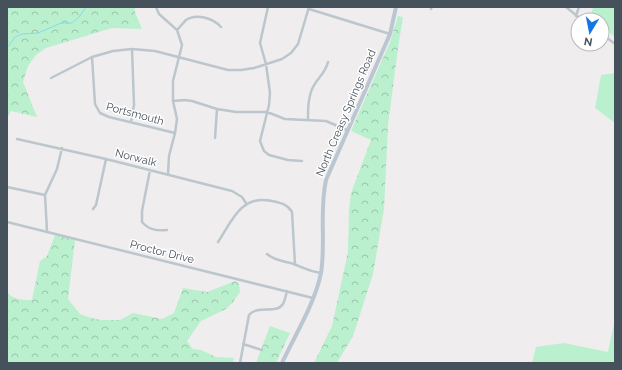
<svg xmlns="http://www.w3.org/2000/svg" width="622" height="370" font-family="Raleway,sans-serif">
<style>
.green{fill:#baf0cd}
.forest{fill:url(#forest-crowns)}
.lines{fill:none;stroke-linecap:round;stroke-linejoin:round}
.stream{stroke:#85dcef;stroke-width:1}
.street{stroke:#bbc6cd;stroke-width:2.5}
.secondary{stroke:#bac7d2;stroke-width:4}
.labels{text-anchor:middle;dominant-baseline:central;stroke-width:3;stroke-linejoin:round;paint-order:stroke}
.street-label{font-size:11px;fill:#45525c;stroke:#fff}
</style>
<defs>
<pattern id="forest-crowns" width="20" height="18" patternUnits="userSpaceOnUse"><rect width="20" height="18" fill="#baf0cd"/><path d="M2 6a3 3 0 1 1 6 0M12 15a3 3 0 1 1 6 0" fill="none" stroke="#99c5aa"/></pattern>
</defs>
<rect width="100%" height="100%" fill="#f0edee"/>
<!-- green -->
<path class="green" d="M 593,7 L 615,7 L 615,37 L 602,27 L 602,20 L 592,20 L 590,19 Z
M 615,73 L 615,123 L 595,108 L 601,75 Z
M 615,319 L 615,363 L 532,363 L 536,347 L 564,343 L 608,352 Z"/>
<!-- forest -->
<path class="forest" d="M 7,7 L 135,7 L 135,12 L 142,29 L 112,28 L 46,48 L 36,55 L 28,66 L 23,82 L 37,117 L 11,111 L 7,118 Z
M 398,16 L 403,17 L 398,48 L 388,125 L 384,209 L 373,274 L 353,336 L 337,363 L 314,363 L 332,326 L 348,252 L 349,210 L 351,193 L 371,140 L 351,131 L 390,42 Z
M 55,235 L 75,240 L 68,299 L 80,314 L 91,318 L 101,320 L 120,320 L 133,313 L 162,319 L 174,313 L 183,288 L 207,292 L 235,281 L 239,284 L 240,292 L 233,302 L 226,309 L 201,321 L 187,341 L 193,349 L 201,350 L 216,357 L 234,358 L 233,362 L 235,363 L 7,363 L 7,292 C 14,300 22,300 32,300 L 40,261 L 47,256 Z
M 270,326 L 290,333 L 276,363 L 256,363 Z"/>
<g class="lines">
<!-- stream -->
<path class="stream" d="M 7,48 L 15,37 L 22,34 L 38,33 L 61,23 L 72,23 L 79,17 L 86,7"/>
<!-- street -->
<path class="street" d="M 156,7 L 159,14 L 177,30 L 182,45 L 173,81 L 173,101 L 177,119 L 175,133 L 169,156 L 168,174
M 268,7 L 260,43 L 266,64 L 270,93 L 269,105 L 260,141 L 264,151 L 269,155 L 288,160 L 302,161
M 566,7 L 582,20
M 309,9 L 390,34
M 431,9 L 432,7
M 576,16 L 579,7
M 177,30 C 180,27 183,23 186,20 C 196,13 213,18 221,27
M 602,34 L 615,44
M 92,57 L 95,104 L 100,113 L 109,117 L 175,133
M 51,78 L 92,57 L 113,51 L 132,49 L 155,51 L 228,70 L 241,70 L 254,68 L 282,59 L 291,53 L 298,44 L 309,7
M 173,101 L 185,100 L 192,101 L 217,109 L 236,112 L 267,112 L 285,119 L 326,121 L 347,130
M 308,120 C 308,109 308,97 313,87 C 318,77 325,74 328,62
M 131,122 L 134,105 L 132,49
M 215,138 L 217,109
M 17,139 L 106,159 L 232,191 L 242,197 L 246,203
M 150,170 L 142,211 L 142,222 C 149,230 157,231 167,230
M 7,187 L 45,195
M 93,209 L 96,205 L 106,159
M 7,222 L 313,298
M 47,231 L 45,195 L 57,169 L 62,148
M 218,242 C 232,221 241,194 272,201 C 281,203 287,204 292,212 L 295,265
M 267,254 C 275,261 284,261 294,264 C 304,268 308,271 321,273
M 243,344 L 262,350
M 240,363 L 249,315 C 258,304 276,315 283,304 C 285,300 286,295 287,291"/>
<!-- secondary -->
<path class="secondary" d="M 282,363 C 295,335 315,303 321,273 C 326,242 319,211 326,180 L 390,34 L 396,7"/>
</g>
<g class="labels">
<!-- street labels -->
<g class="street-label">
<text transform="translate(346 113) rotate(-67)">North Creasy Springs Road</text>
<text transform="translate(135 114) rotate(15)">Portsmouth</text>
<text transform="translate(136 158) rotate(14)">Norwalk</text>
<text transform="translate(162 252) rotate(14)">Proctor Drive</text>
</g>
</g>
<!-- border -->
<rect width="622" height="370" fill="none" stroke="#45525c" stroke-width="16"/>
<!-- north arrow -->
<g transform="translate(590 32) rotate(190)"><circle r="19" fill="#ffffff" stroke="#b5babe"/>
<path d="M0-3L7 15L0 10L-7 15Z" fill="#1376e5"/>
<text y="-6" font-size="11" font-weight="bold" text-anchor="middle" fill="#45525c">N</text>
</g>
</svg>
